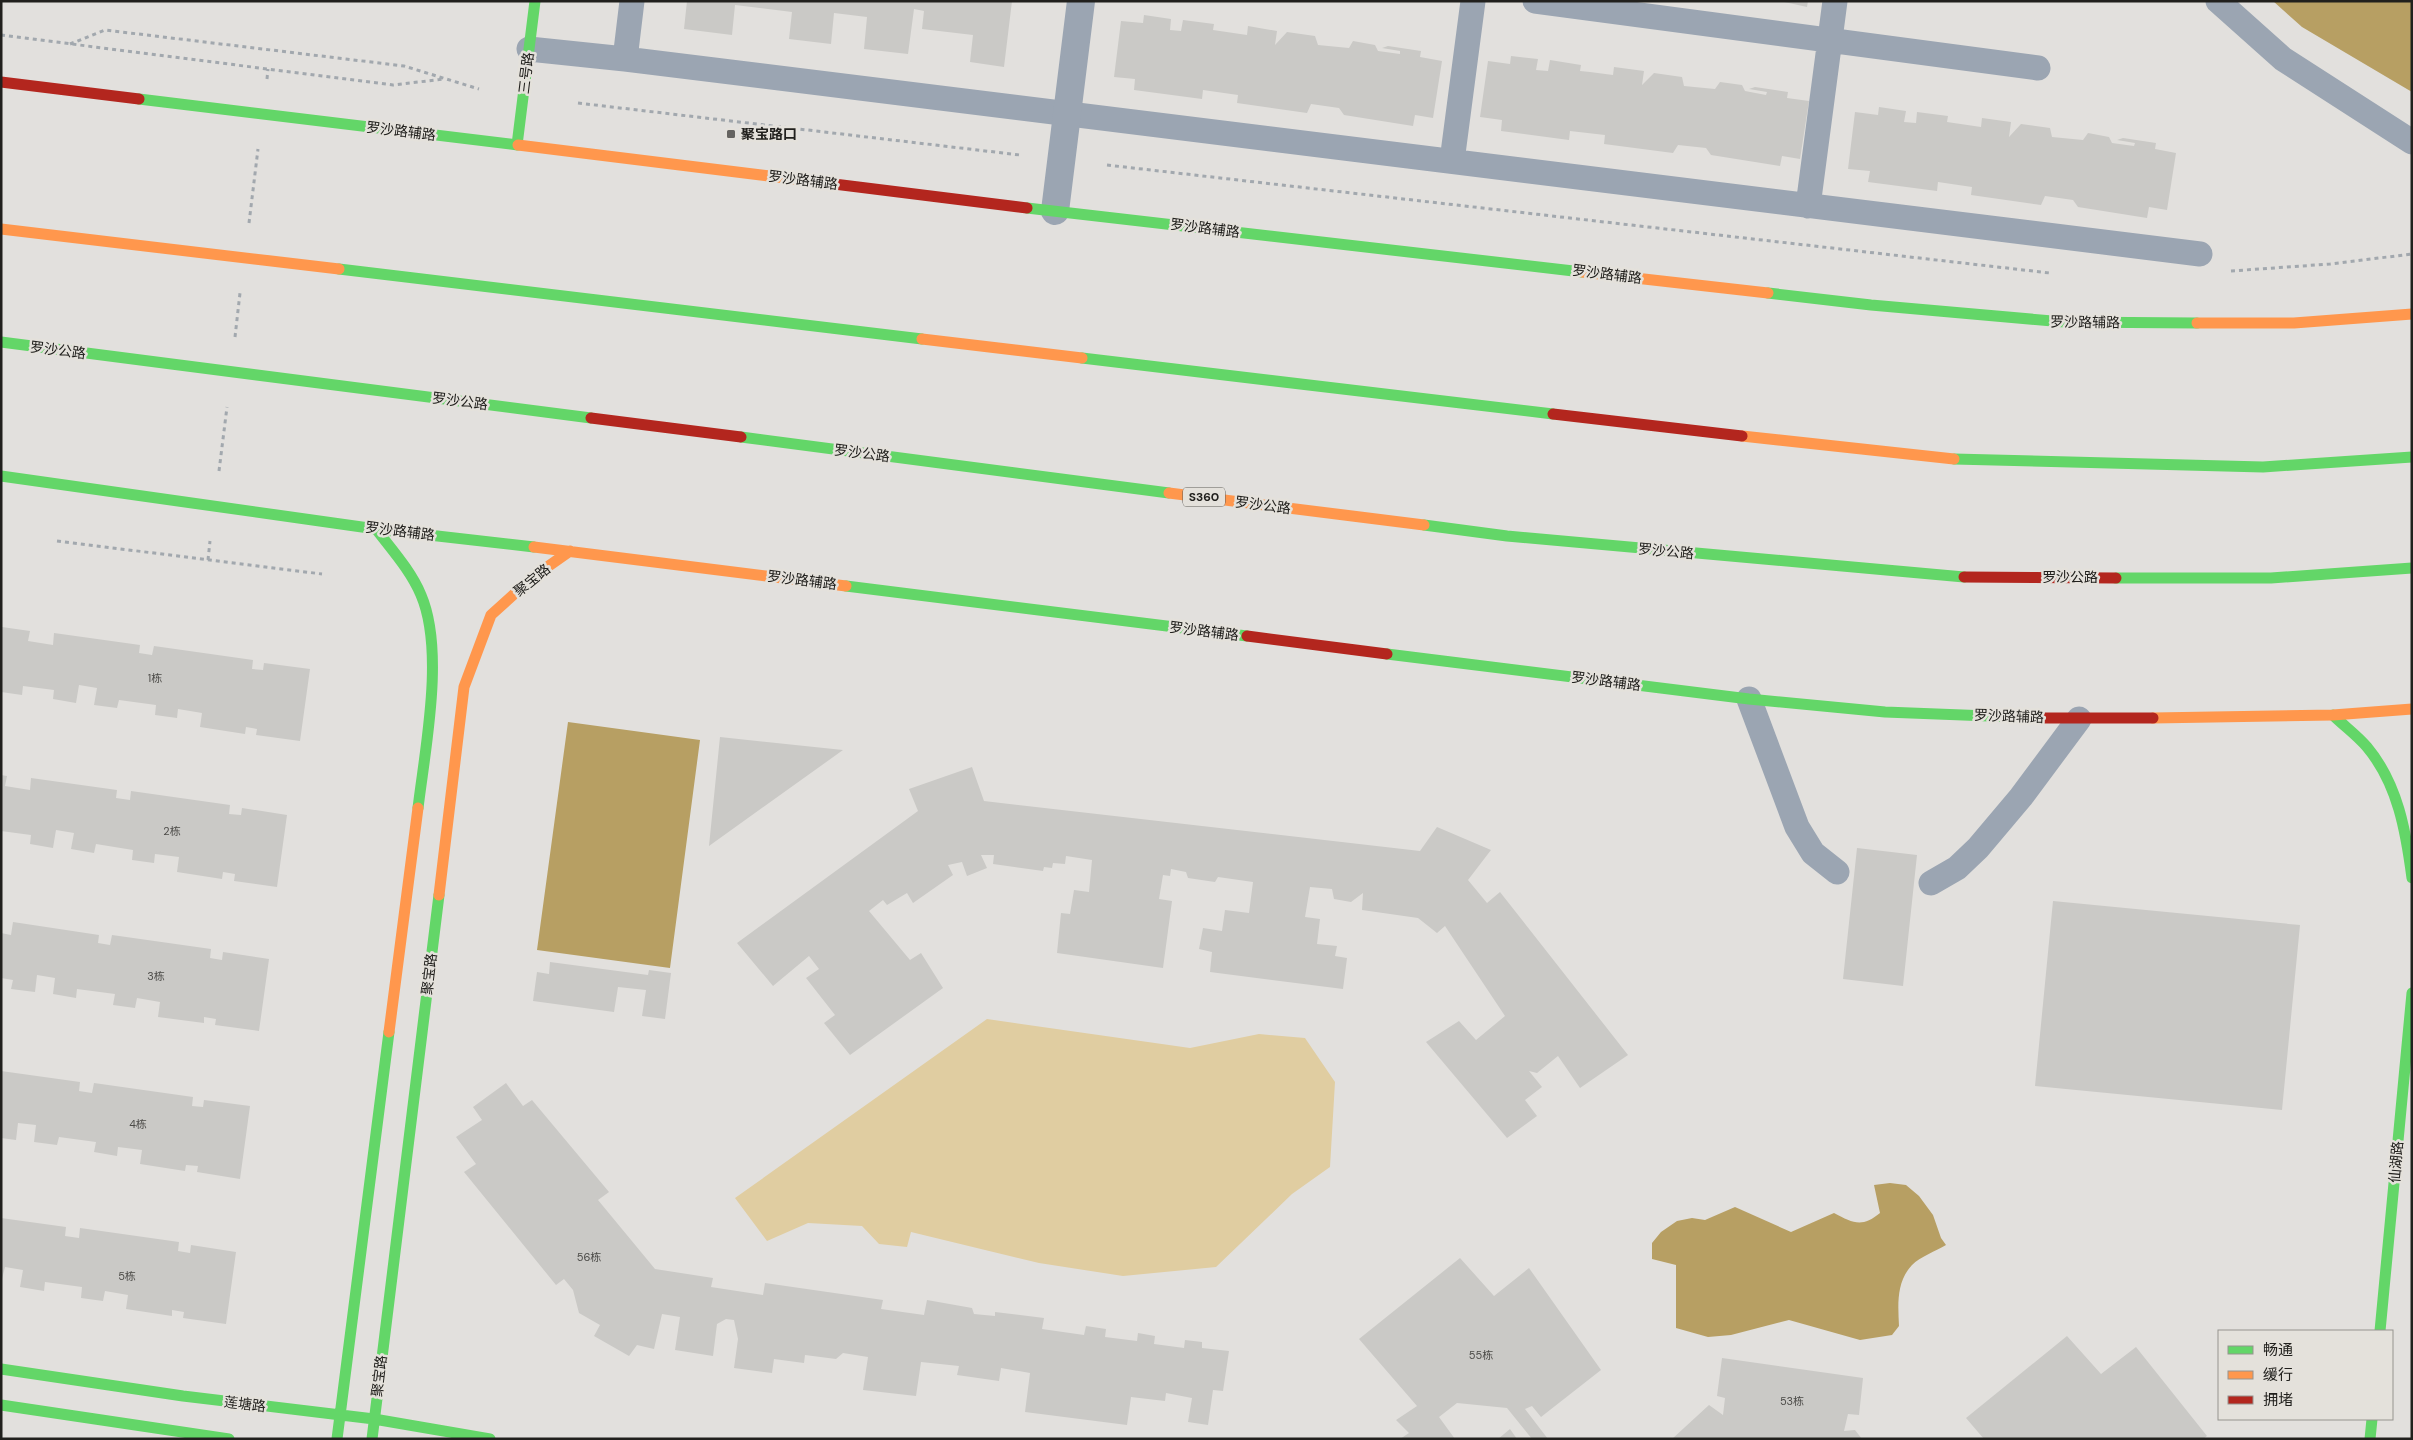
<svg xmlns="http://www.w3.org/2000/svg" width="2413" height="1440" font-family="'DM Sans','Noto Sans SC',sans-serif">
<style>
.green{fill:#e0cda1}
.water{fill:#b79f63}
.building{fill:#cac9c6}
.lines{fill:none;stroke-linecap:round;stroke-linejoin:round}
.path{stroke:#a2a8ae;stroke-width:3;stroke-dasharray:4 4;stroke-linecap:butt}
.lane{stroke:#9ba5b2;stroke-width:25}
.street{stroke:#9ba5b2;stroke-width:28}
.fast{stroke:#63d668;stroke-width:11}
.slow{stroke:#ff974d;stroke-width:11}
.jam{stroke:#b3261e;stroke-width:11}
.poi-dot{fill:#656360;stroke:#e4e1db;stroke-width:2}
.labels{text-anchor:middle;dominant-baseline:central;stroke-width:5;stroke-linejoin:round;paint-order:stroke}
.number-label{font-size:11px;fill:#4c4b48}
.shield{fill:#e4e1db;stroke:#5c5a56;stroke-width:1}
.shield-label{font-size:12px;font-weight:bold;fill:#21201d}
.street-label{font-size:14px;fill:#21201d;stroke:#e4e1db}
.poi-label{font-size:14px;font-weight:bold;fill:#21201d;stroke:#e4e1db;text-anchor:start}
</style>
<rect width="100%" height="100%" fill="#e2e0dd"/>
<!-- green -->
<path class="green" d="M 987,1019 L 1190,1048 L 1259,1034 L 1305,1038 L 1335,1082 L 1330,1167 L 1292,1194 L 1216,1267 L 1123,1276 L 1039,1263 L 911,1232 L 907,1247 L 879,1244 L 862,1226 L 808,1223 L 767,1241 L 735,1198 Z"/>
<!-- water -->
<path class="water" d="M 2273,1 L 2412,1 L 2412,92 L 2302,27 Z
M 568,722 L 700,740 L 670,968 L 537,950 Z
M 1890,1183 L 1906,1185 L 1919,1196 L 1933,1215 L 1941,1238 L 1946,1245 C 1936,1251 1920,1257 1912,1265 C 1896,1282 1898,1305 1899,1326 L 1892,1335 L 1860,1340 L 1789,1320 L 1731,1335 L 1708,1337 L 1676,1328 L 1676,1265 L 1652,1259 L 1652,1243 L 1661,1232 L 1677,1221 L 1692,1218 L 1705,1220 L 1735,1207 L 1791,1232 L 1834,1213 C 1853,1223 1862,1228 1880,1213 L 1874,1185 Z"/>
<!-- building -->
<path class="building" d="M 687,1 L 1012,1 L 1004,67 L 970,62 L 973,35 L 922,29 L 924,11 L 914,9 L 908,54 L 864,49 L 867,17 L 834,13 L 831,44 L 789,39 L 792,12 L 735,5 L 732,35 L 684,29 Z
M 1780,1 L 1808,1 L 1807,7 Z
M 1144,15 L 1171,19 L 1170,30 L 1181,31 L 1183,20 L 1214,24 L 1213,30 L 1247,35 L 1248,26 L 1277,31 L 1275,45 L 1287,32 L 1315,36 L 1318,45 L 1349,48 L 1353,41 L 1375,45 L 1378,51 L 1400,54 L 1400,51 L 1382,48 L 1388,46 L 1421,51 L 1420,57 L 1442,61 L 1433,118 L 1415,115 L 1413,126 L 1344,115 L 1339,108 L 1311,104 L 1307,113 L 1237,103 L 1238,95 L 1203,90 L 1202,99 L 1134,90 L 1135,79 L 1114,77 L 1121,21 L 1143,23 Z
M 1511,56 L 1538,59 L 1536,70 L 1548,71 L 1550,60 L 1581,65 L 1580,71 L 1590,72 L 1613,75 L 1614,67 L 1644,71 L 1642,85 L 1654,73 L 1682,77 L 1684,86 L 1715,89 L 1720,82 L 1742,85 L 1745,91 L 1766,95 L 1767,92 L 1749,89 L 1755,87 L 1788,92 L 1787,98 L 1809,101 L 1800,159 L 1782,156 L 1780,166 L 1711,155 L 1706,148 L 1678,145 L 1673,153 L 1604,144 L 1605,135 L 1570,131 L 1569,140 L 1501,131 L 1502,120 L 1480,117 L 1488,61 L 1510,64 Z
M 1879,107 L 1906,111 L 1904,122 L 1916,123 L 1917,112 L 1948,116 L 1947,122 L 1981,127 L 1982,118 L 2011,122 L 2009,137 L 2021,124 L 2050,128 L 2052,137 L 2083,140 L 2088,133 L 2109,137 L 2112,143 L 2134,146 L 2135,143 L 2117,140 L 2123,138 L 2156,143 L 2155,149 L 2176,153 L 2167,210 L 2149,207 L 2147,218 L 2078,207 L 2073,200 L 2045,196 L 2041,205 L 1971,195 L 1972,187 L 1938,182 L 1937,191 L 1868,182 L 1870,171 L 1848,169 L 1855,112 L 1878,115 Z
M 2,627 L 30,631 L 28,641 L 53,645 L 54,633 L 140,645 L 139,653 L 152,655 L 154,646 L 253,660 L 252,669 L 263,670 L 264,663 L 310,669 L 300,741 L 256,735 L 257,729 L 246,727 L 245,734 L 200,727 L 202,713 L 178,709 L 177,718 L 155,715 L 156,705 L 119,700 L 117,708 L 94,705 L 97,688 L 79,685 L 76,703 L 53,699 L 54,690 L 23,686 L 22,695 L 1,692 Z
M 720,737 L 843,750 L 709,846 Z
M 972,767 L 984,801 L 1420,851 L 1437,827 L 1491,850 L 1468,880 L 1487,903 L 1500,892 L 1628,1055 L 1580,1088 L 1558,1056 L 1537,1073 L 1529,1071 L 1542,1087 L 1525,1100 L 1537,1116 L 1507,1138 L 1426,1042 L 1459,1021 L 1476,1040 L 1505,1016 L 1445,926 L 1437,933 L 1418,918 L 1362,910 L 1363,893 L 1351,902 L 1334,899 L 1332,889 L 1310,887 L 1305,917 L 1320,919 L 1317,944 L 1337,946 L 1335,956 L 1347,958 L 1343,989 L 1210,972 L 1212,952 L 1199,949 L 1203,928 L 1222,931 L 1225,910 L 1249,913 L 1253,882 L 1218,877 L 1215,882 L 1188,878 L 1186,872 L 1171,869 L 1170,876 L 1163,875 L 1159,899 L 1172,901 L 1163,968 L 1057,953 L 1061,913 L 1070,914 L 1074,890 L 1089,892 L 1092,860 L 1066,856 L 1065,864 L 1053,863 L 1052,868 L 1044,867 L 1043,871 L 993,864 L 994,855 L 981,855 L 987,868 L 967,876 L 962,862 L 948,865 L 953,875 L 913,903 L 907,893 L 887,905 L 883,900 L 869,911 L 910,960 L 921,953 L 943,988 L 850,1055 L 824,1023 L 835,1015 L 806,978 L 819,969 L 809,956 L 773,986 L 737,943 L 918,811 L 909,789 Z
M 1,775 L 7,776 L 5,786 L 30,790 L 31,778 L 117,790 L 116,798 L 130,800 L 131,791 L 230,805 L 229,814 L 241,815 L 242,808 L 287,815 L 277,887 L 234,881 L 235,874 L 223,872 L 222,879 L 177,872 L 179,857 L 155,854 L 154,863 L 132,860 L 133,850 L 96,844 L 94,853 L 71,849 L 74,833 L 56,830 L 53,848 L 30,844 L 31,835 L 1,831 Z
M 1857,848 L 1917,855 L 1903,986 L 1843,979 Z
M 2053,901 L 2300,925 L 2282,1110 L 2035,1086 Z
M 13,922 L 99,935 L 98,943 L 110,945 L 112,935 L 211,949 L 210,958 L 222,960 L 223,952 L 269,959 L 259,1031 L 215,1025 L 216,1019 L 204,1017 L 204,1023 L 158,1017 L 160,1002 L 137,998 L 135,1008 L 113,1005 L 115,994 L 77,989 L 76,998 L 53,994 L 55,978 L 37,975 L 35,992 L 11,989 L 13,980 L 1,978 L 1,933 L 11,935 Z
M 550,962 L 648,975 L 649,970 L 671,973 L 665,1019 L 642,1016 L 646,990 L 618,987 L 614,1012 L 533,1001 L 537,972 L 549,974 Z
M 1,1071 L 80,1082 L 79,1091 L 92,1093 L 94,1083 L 193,1097 L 192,1106 L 203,1107 L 204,1100 L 250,1106 L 240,1179 L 197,1172 L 198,1166 L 186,1165 L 185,1171 L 140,1164 L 142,1150 L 118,1147 L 117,1156 L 94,1152 L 96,1142 L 59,1137 L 57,1145 L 34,1142 L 36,1125 L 18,1123 L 16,1140 L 1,1138 Z
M 506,1083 L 523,1106 L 532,1100 L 609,1192 L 598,1200 L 655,1269 L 713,1278 L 711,1287 L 763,1295 L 765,1283 L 883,1300 L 881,1309 L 924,1315 L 927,1300 L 972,1308 L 974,1314 L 995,1316 L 995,1312 L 1044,1318 L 1042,1329 L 1084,1335 L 1086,1326 L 1106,1329 L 1105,1337 L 1137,1341 L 1138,1333 L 1155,1336 L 1154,1344 L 1184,1348 L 1185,1340 L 1202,1342 L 1202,1348 L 1229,1351 L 1223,1391 L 1213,1390 L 1208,1425 L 1188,1422 L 1192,1398 L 1166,1393 L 1165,1401 L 1131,1397 L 1127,1425 L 1025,1412 L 1030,1373 L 1001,1368 L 999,1381 L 957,1375 L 959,1366 L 921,1362 L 916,1396 L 863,1390 L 868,1357 L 843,1353 L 836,1359 L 805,1355 L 804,1363 L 774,1359 L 772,1373 L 734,1368 L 738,1339 L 734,1320 L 726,1319 L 717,1324 L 713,1356 L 675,1350 L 680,1317 L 662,1314 L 654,1349 L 637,1345 L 629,1356 L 594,1336 L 600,1325 L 579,1313 L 573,1290 L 564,1279 L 556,1285 L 464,1172 L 476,1164 L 456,1137 L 482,1120 L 473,1107 Z
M 1,1218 L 66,1227 L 65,1236 L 79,1238 L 80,1228 L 179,1242 L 178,1251 L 190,1253 L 191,1245 L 236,1252 L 226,1324 L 183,1318 L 184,1312 L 172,1310 L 172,1316 L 126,1309 L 128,1295 L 105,1291 L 103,1301 L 81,1298 L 82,1287 L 45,1282 L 44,1291 L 20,1287 L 23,1270 L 5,1267 L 1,1283 Z
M 1460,1258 L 1494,1296 L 1529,1268 L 1601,1370 L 1541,1417 L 1532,1406 L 1525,1409 L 1548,1439 L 1532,1439 L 1507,1408 L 1457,1403 L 1439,1417 L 1455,1439 L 1400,1439 L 1409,1433 L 1396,1420 L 1417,1406 L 1359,1339 Z
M 2067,1336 L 2101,1374 L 2136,1347 L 2207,1436 L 2203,1439 L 1984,1439 L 1966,1418 Z
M 1722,1358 L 1863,1378 L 1859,1415 L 1848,1414 L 1844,1431 L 1855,1430 L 1862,1439 L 1672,1439 L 1709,1405 L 1723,1415 L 1725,1398 L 1717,1396 Z
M 1510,1429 L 1517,1439 L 1498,1439 Z"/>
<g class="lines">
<!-- path -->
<path class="path" d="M 1,35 L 393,85 L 444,79
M 70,44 L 105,30 L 404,66 L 479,89
M 267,79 L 268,69
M 578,103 L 1020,155
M 1107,165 L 2050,273
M 249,223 L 258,149
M 2231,271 L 2330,264 L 2412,254
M 235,337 L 240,293
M 219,471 L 227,407
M 57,541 L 322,574
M 208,560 L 210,541"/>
<!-- lane -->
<path class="lane" d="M 1535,1 L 2038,68
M 2218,1 L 2283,59 L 2412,142
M 529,49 L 625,59 L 2200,254
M 625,59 L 632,1
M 1452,161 L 1473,1
M 1808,206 L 1835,1
M 1749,699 L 1797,827 L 1813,853 L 1837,872
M 1931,883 L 1957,868 L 1978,848 L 2021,797 L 2079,719"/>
<!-- street -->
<path class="street" d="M 1055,211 L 1081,1"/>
<!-- fast -->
<path class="fast" d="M 139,99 L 518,145
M 517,145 L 535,1
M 1027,208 L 1582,272
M 339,269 L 922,339
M 1768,293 L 1871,305 L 2064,322 L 2197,323
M 1,342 L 591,418
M 1082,358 L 1553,414
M 741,437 L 1169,493
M 1954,459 L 2263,467 L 2412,457
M 1,476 L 376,529 L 534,547
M 1424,525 L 1507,536 L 1964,577
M 376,529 C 392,550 411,571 421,595 C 445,651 425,749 418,808
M 2116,578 L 2271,578 L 2412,568
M 846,586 L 1247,636
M 1387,654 L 1749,699 L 1885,712 L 2038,718
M 2333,715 C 2344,726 2357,735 2367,747 C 2398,784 2406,832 2412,878
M 2380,1331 L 2412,993
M 1,1369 L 183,1396 L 374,1419 L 490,1439
M 1,1405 L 229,1439
M 337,1439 L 389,1032
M 372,1439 L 439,895
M 2370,1439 L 2372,1419"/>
<!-- slow -->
<path class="slow" d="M 518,145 L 818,182
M 1,229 L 339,269
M 1582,272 L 1768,293
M 2197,323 L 2294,323 L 2412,314
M 922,339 L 1082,358
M 1742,436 L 1954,459
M 1169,493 L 1424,525
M 534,547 L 846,586
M 2153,718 L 2333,715 L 2412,709
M 439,895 L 464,687 L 491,615 L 533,577 L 570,551
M 389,1032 L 418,808"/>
<!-- jam -->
<path class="jam" d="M 1,82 L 139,99
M 818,182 L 1027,208
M 1553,414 L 1742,436
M 591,418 L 741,437
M 1964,577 L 2116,578
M 1247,636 L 1387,654
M 2038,718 L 2153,718"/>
</g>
<!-- markers -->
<rect class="poi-dot" x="726" y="129" width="10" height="10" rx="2.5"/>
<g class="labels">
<!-- number labels -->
<g class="number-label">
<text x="155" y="678">1栋</text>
<text x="172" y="831">2栋</text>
<text x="156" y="976">3栋</text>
<text x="138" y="1124">4栋</text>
<text x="589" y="1257">56栋</text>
<text x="127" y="1276">5栋</text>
<text x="1481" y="1355">55栋</text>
<text x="1792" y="1401">53栋</text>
</g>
<!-- shield labels -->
<rect class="shield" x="1183" y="487.5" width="42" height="19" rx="4"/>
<g class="shield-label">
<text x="1204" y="497">S360</text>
</g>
<!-- street labels -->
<g class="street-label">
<text transform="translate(526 73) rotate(-83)">三号路</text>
<text transform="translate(401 131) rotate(7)">罗沙路辅路</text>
<text transform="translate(803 180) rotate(7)">罗沙路辅路</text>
<text transform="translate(1205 228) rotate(7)">罗沙路辅路</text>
<text transform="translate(1607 274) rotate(7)">罗沙路辅路</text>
<text transform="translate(2085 322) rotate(1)">罗沙路辅路</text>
<text transform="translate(58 350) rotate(7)">罗沙公路</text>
<text transform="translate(460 401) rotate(7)">罗沙公路</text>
<text transform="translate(862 453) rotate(7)">罗沙公路</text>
<text transform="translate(1263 505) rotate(7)">罗沙公路</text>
<text transform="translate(400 531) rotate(7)">罗沙路辅路</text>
<text transform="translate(1666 551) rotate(5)">罗沙公路</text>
<text x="2070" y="577">罗沙公路</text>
<text transform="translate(532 580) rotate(-39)">聚宝路</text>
<text transform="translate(802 580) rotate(7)">罗沙路辅路</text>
<text transform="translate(1204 631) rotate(7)">罗沙路辅路</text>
<text transform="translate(1606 681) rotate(7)">罗沙路辅路</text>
<text transform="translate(2009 716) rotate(2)">罗沙路辅路</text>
<text transform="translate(429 974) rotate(-83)">聚宝路</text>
<text transform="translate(2396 1162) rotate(-85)">仙湖路</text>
<text transform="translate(379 1376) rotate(-83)">聚宝路</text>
<text transform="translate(245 1404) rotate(7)">莲塘路</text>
</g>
<!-- poi labels -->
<g class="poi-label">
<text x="741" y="134">聚宝路口</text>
</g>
</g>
<!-- border -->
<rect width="2413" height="1440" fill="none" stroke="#21201d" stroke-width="5"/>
<!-- legend -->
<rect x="2218" y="1330" width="175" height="90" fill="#e4e1db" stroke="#96948f"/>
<rect x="2228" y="1346" width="25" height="8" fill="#63d668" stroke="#96948f"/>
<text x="2263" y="1355" font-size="15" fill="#21201d">畅通</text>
<rect x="2228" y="1371" width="25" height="8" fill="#ff974d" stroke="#96948f"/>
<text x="2263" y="1380" font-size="15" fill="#21201d">缓行</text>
<rect x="2228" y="1396" width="25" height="8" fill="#b3261e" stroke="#96948f"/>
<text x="2263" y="1405" font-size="15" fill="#21201d">拥堵</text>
</svg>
